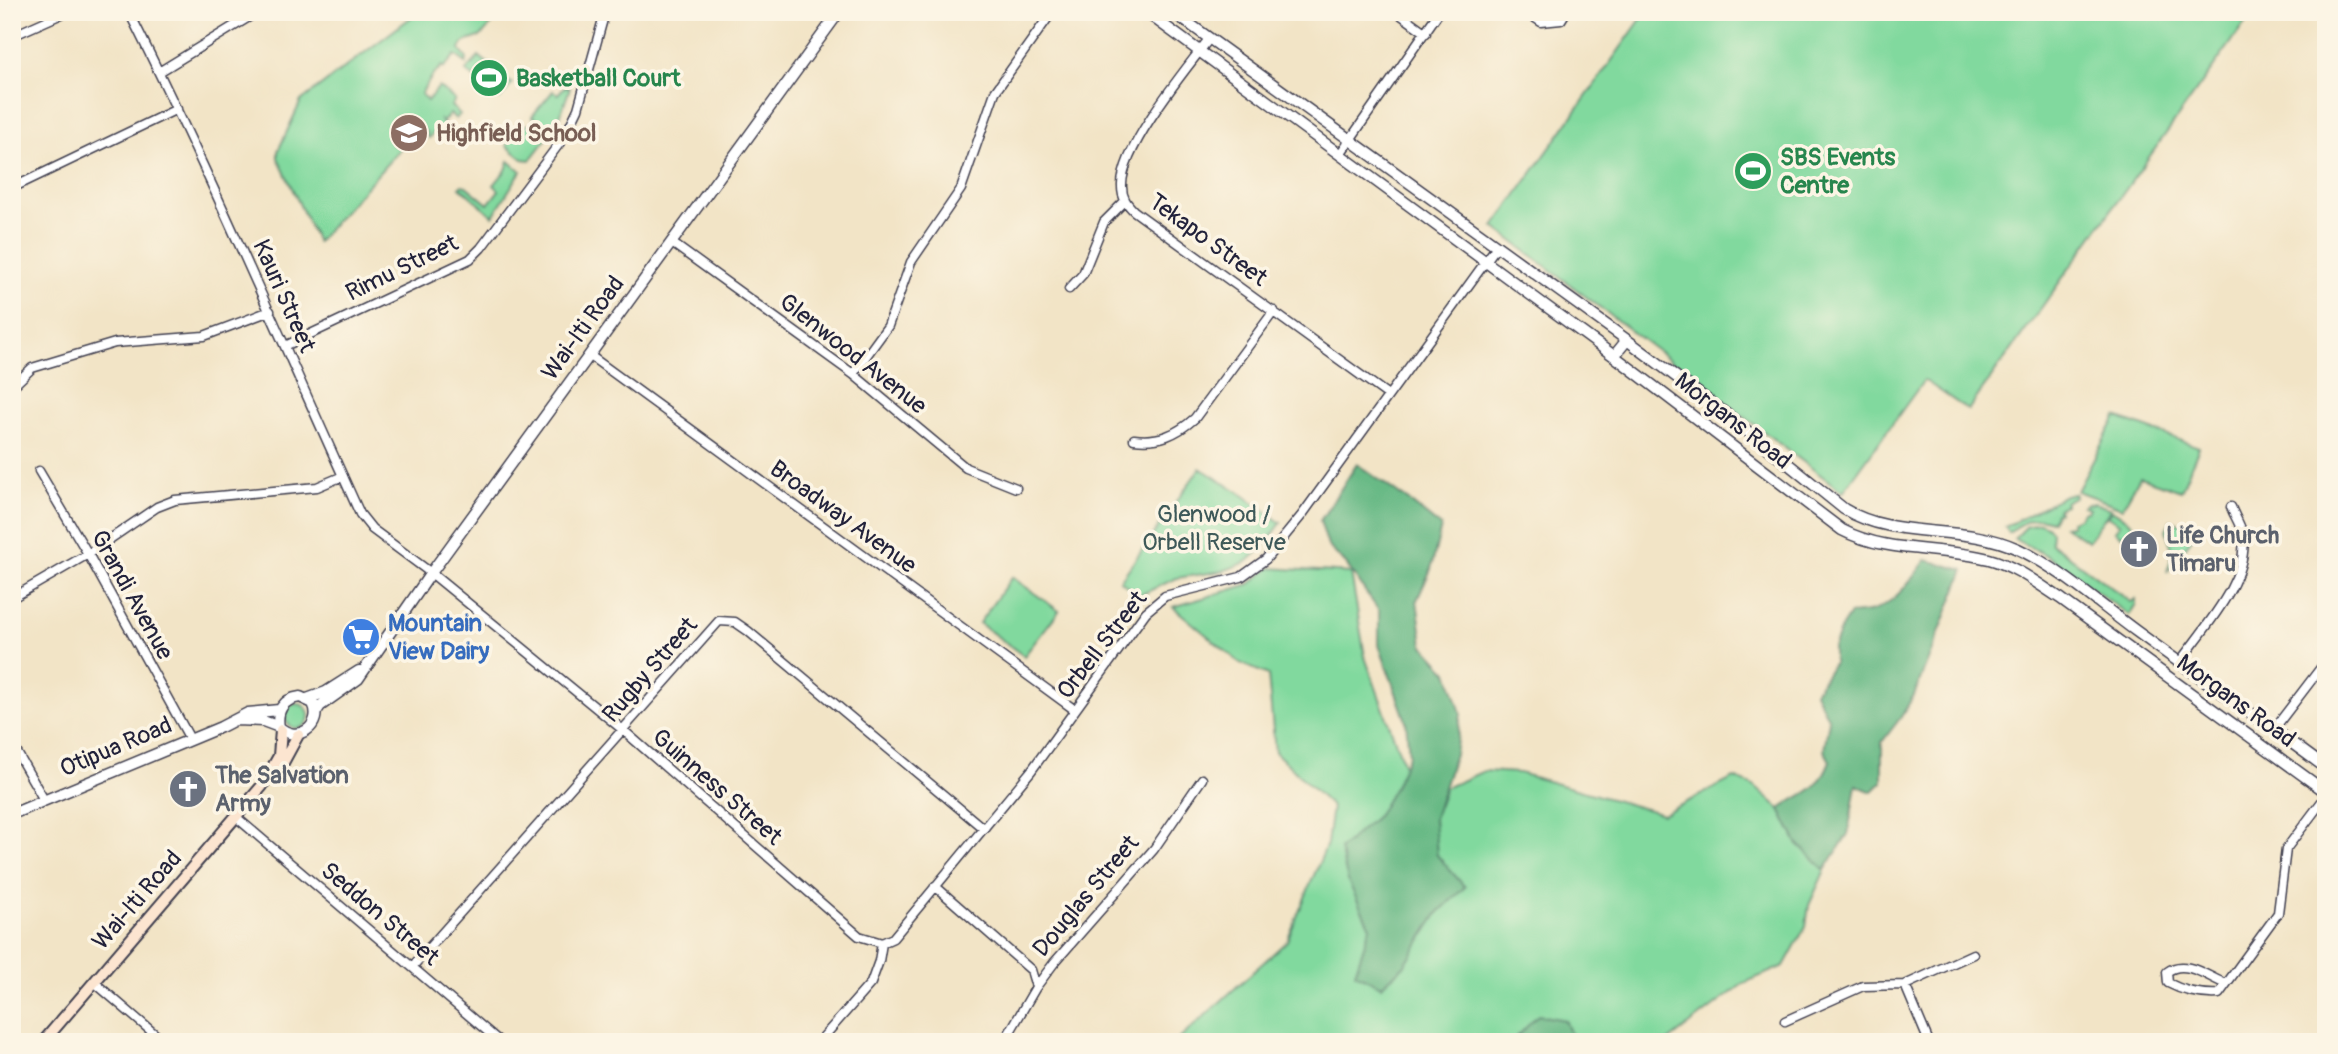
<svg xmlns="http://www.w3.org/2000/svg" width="2338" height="1054" font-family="Pangolin,sans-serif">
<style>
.green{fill:#81d99e;stroke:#527e6c;stroke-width:2}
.forest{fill:#68b985;stroke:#456e60;stroke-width:2}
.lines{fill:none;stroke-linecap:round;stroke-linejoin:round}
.minor-casing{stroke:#413f50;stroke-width:11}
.tertiary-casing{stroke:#413f50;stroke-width:13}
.secondary-casing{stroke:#413f50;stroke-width:14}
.minor{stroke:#fff;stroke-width:8}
.tertiary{stroke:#fff;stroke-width:10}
.secondary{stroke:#fce5d0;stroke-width:10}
.labels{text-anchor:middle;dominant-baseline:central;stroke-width:7;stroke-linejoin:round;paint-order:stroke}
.leisure-label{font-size:24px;font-weight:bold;fill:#27864d;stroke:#fcf5e5;text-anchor:start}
.education-label{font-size:24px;font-weight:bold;fill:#785e54;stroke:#fcf5e5;text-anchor:start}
.street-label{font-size:24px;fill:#22223b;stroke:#fcf5e5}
.park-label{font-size:24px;fill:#3e5959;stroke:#fcf5e5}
.worship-label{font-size:24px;font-weight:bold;fill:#5b616d;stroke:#fcf5e5;text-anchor:start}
.shop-label{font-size:24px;font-weight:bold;fill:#366cbe;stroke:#fcf5e5;text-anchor:start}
</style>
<rect width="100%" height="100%" fill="#fcf5e5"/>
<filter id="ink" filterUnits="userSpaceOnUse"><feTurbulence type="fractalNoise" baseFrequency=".0143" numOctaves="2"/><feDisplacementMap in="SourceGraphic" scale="14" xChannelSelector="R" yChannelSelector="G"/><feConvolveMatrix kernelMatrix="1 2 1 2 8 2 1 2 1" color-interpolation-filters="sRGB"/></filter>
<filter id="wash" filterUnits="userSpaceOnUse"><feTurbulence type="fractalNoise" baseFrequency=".00686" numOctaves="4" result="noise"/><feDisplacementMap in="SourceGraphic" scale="28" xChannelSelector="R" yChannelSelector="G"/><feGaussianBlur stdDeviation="1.57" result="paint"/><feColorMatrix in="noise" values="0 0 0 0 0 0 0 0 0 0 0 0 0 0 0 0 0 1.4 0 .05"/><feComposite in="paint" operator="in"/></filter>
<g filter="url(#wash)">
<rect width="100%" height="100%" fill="#f2e4c6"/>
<!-- green -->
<path class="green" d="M 418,12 L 501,12 C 495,20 489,28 482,35 C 474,42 463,37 460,50 L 467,59 L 466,63 L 455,55 L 444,68 L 442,66 L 433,75 L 421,94 L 427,101 L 439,87 L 455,100 L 451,106 L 460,114 L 456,119 L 450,114 L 443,122 L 439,119 L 448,129 L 442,135 L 436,130 L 429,138 L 426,135 L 427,133 L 410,119 L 407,123 L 412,128 L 400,142 L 403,146 L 317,242 L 278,158 L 278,151 L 301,101 Z
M 1646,12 L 2253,12 L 1968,410 L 1924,380 L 1843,492 L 1494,227 Z
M 479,56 L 512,84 L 500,99 L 466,71 Z
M 565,86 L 570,88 L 557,125 L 530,160 L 523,159 L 507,146 L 508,140 L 525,124 L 529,127 L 536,119 L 532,116 L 553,91 L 558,94 Z
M 509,161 L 521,171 L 493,216 L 460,187 L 462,185 L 466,186 L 488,204 L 499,190 L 494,185 L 506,170 Z
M 2116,417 L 2199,447 L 2181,491 L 2140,477 L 2122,508 L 2077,491 Z
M 1200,468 L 1239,492 L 1281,523 L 1267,543 L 1247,562 L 1223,571 L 1177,578 L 1140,595 L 1120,581 Z
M 2074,493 L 2075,496 L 2065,502 L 2065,505 L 2058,509 L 2059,512 L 2056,513 L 2052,521 C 2036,515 2021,522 2009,533 L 2005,527 L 2065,495 Z
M 2094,503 L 2111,509 L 2088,541 L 2064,526 L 2072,525 L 2071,521 L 2079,518 L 2084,511 L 2088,511 L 2089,508 L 2083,506 L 2085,504 Z
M 2112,510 L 2132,523 L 2135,530 L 2122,536 L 2115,531 L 2120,524 L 2108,516 Z
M 2171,520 L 2198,530 L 2167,572 L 2173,552 L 2166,530 Z
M 2040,523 L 2047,526 L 2052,532 L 2051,543 L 2131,602 L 2136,599 L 2136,604 L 2129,615 L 2048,556 L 2014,539 L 2026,527 Z
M 1269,568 L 1351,573 L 1365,657 L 1411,785 L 1439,805 L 1445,788 L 1484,771 L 1519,773 L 1663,814 L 1734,778 L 1754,786 L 1780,809 L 1797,843 L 1825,870 L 1809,905 L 1806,926 L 1784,966 L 1744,983 L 1667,1042 L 1176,1042 L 1287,941 L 1327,844 L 1332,807 L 1275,752 L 1268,675 L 1240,663 L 1173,607 L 1250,584 Z
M 1012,577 L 1059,611 L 1024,656 L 979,623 Z
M285 716a12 12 0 1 1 24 0a12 12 0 1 1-24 0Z"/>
<!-- forest -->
<path class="forest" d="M 1357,464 L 1410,502 L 1441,527 L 1431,569 L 1417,600 L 1423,645 L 1448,672 L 1461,713 L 1455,754 L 1434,818 L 1437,855 L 1465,887 L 1438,913 L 1404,966 L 1381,986 L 1355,973 L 1370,927 L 1348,881 L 1340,849 L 1378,815 L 1396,784 L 1409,755 L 1406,721 L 1379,645 L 1379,611 L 1346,564 L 1328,546 L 1320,521 Z
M 1926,560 L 1964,570 L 1914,695 L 1901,717 L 1882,742 L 1882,782 L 1872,792 L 1856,785 L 1848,834 L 1825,870 L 1797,843 L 1780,809 C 1807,789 1816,795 1830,761 L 1824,750 L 1829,720 L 1815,692 L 1833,663 L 1833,647 L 1842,626 L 1850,614 C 1857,613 1866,613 1873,611 C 1897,601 1911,580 1926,560 Z
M 1538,1015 L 1565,1020 L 1574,1042 L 1512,1042 Z"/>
</g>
<g filter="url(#ink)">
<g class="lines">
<defs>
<path id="minor" d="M 129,12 C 212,177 284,347 360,514 L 372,529 L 431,573 L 623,730 L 859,936 L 882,943
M 1397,12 L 1426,33
M 1526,12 L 1541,22 L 1561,20 L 1566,12
M 12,36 L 66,12
M 1209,39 C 1185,70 1120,149 1122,187 C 1122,198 1127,204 1134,211 L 1388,395
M 159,72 L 257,12
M 1340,154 L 1439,12
M 12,188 L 177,109
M 672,243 L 853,374 L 966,468 L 1016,488
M 1069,289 L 1083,274 L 1104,222 L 1125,201
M 285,346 L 470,259 L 481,248 L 565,136 L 578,109 L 605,12
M 589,355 L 1075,710
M 853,374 L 888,326 L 911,262 L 961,189 L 995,92 L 1052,12
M 12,387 L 32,368 L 115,343 L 204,336 L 270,311
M 1134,439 C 1159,442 1176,435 1195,418 L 1274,311
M 39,471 L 88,554 L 190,739
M 12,598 L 88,554 L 157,507 L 175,500 L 317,487 L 343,476
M 2179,663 C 2203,629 2253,576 2242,532 C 2240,524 2234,515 2231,507
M 2274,729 L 2326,661
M 12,744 L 44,800
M 236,817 L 500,1042
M 935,886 L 1031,970 L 1036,987
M 412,967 L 719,621 L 735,622 L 748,631 L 984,829
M 94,982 L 164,1042
M 2226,984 C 2208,977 2185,958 2167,972 L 2168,983 C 2185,992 2200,995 2219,994 L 2278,913 L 2286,849 L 2326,796
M 1785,1021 L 1863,986 L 1905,985
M 819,1042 L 871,983 L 879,961 L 882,943 L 893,938 L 1031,771 L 1146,612 L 1165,596 L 1241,577 L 1266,559 L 1302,515 L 1497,246
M 1004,1042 L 1036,987 L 1054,963 L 1154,849 L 1202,779
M 1929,1042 L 1905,985 L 1973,954"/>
<path id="tertiary" d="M 1146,12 L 1614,356 L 1842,530 C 1888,554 1940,546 1989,559 C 2015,566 2037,583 2060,598 L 2326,792
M 1173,12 L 1627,340 L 1726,414 L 1844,509 C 1897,541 1962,523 2018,549 C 2059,568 2099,604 2136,631 C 2199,677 2263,721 2326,768
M 1614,356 L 1627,340
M 300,697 L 313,703 C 324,726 297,744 279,727 C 276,711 283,699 300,697 Z
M 307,699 L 326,692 L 359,671
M 316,712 L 320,706 L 358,679 L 431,573 L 839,12
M 236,720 L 263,721 L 279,727
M 12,814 L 221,727 L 248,713 L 279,710"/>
<path id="secondary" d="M 279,770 L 298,735
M 43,1042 L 262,786 L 279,756 L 281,730"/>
</defs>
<!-- minor casing -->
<use href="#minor" class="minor-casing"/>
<!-- tertiary casing -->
<use href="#tertiary" class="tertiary-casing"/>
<!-- secondary casing -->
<use href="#secondary" class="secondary-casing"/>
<!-- minor -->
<use href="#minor" class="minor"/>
<!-- tertiary -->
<use href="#tertiary" class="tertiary"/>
<!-- secondary -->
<use href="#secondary" class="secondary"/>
</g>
</g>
<!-- icons -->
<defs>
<symbol id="stadium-disc" viewBox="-11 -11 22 22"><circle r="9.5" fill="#2e9e5b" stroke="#fcf5e5"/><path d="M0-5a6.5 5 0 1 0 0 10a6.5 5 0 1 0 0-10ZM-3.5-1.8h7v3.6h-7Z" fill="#fff"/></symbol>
<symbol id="school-disc" viewBox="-11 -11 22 22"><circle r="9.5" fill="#8d6e63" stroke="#fcf5e5"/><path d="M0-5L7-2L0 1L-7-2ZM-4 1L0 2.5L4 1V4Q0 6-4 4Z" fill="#fff"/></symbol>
<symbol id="church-disc" viewBox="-11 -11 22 22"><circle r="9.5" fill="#6b7280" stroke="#fcf5e5"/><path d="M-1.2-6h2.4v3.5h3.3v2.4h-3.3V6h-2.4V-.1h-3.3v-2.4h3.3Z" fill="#fff"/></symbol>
<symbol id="supermarket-disc" viewBox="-11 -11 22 22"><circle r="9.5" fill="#3f7fe0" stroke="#fcf5e5"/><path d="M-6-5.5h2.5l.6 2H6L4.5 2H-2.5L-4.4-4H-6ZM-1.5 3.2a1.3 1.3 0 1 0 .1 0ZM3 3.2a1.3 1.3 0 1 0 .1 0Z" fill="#fff"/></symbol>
</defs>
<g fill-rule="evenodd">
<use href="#stadium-disc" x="467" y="56" width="44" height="44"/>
<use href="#school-disc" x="387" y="111" width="44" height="44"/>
<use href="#stadium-disc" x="1731" y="149" width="44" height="44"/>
<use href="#church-disc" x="2117" y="527" width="44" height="44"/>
<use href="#supermarket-disc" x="339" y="615" width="44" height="44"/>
<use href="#church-disc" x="166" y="767" width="44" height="44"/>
</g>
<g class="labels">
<!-- leisure labels -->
<g class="leisure-label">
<text x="516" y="78">Basketball Court</text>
<text x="1780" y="157">SBS Events<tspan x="1780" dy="28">Centre</tspan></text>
</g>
<!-- education labels -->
<g class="education-label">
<text x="436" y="133">Highfield School</text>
</g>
<!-- street labels -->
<g class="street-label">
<text transform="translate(1208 240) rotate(36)">Tekapo Street</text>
<text transform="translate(402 268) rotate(-26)">Rimu Street</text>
<text transform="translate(284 296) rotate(66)">Kauri Street</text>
<text transform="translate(583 328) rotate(-54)">Wai-Iti Road</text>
<text transform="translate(853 354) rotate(38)">Glenwood Avenue</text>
<text transform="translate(1733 421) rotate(38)">Morgans Road</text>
<text transform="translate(843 517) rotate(36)">Broadway Avenue</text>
<text transform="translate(132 595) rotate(61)">Grandi Avenue</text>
<text transform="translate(1102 645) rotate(-52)">Orbell Street</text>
<text transform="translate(650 670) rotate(-49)">Rugby Street</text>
<text transform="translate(2236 701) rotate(36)">Morgans Road</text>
<text transform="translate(116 747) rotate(-23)">Otipua Road</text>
<text transform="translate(717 787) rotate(41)">Guinness Street</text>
<text transform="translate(1086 896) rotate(-50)">Douglas Street</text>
<text transform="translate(137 900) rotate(-49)">Wai-Iti Road</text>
<text transform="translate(380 914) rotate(40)">Seddon Street</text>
</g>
<!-- park labels -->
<g class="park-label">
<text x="1214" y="514">Glenwood /<tspan x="1214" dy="28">Orbell Reserve</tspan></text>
</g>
<!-- worship labels -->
<g class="worship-label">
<text x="2166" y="535">Life Church<tspan x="2166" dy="28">Timaru</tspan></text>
<text x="215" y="775">The Salvation<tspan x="215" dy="28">Army</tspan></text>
</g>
<!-- shop labels -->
<g class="shop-label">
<text x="388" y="623">Mountain<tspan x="388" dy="28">View Dairy</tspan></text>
</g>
</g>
<!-- margin -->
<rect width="2338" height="1054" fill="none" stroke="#fcf5e5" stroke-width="42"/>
</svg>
